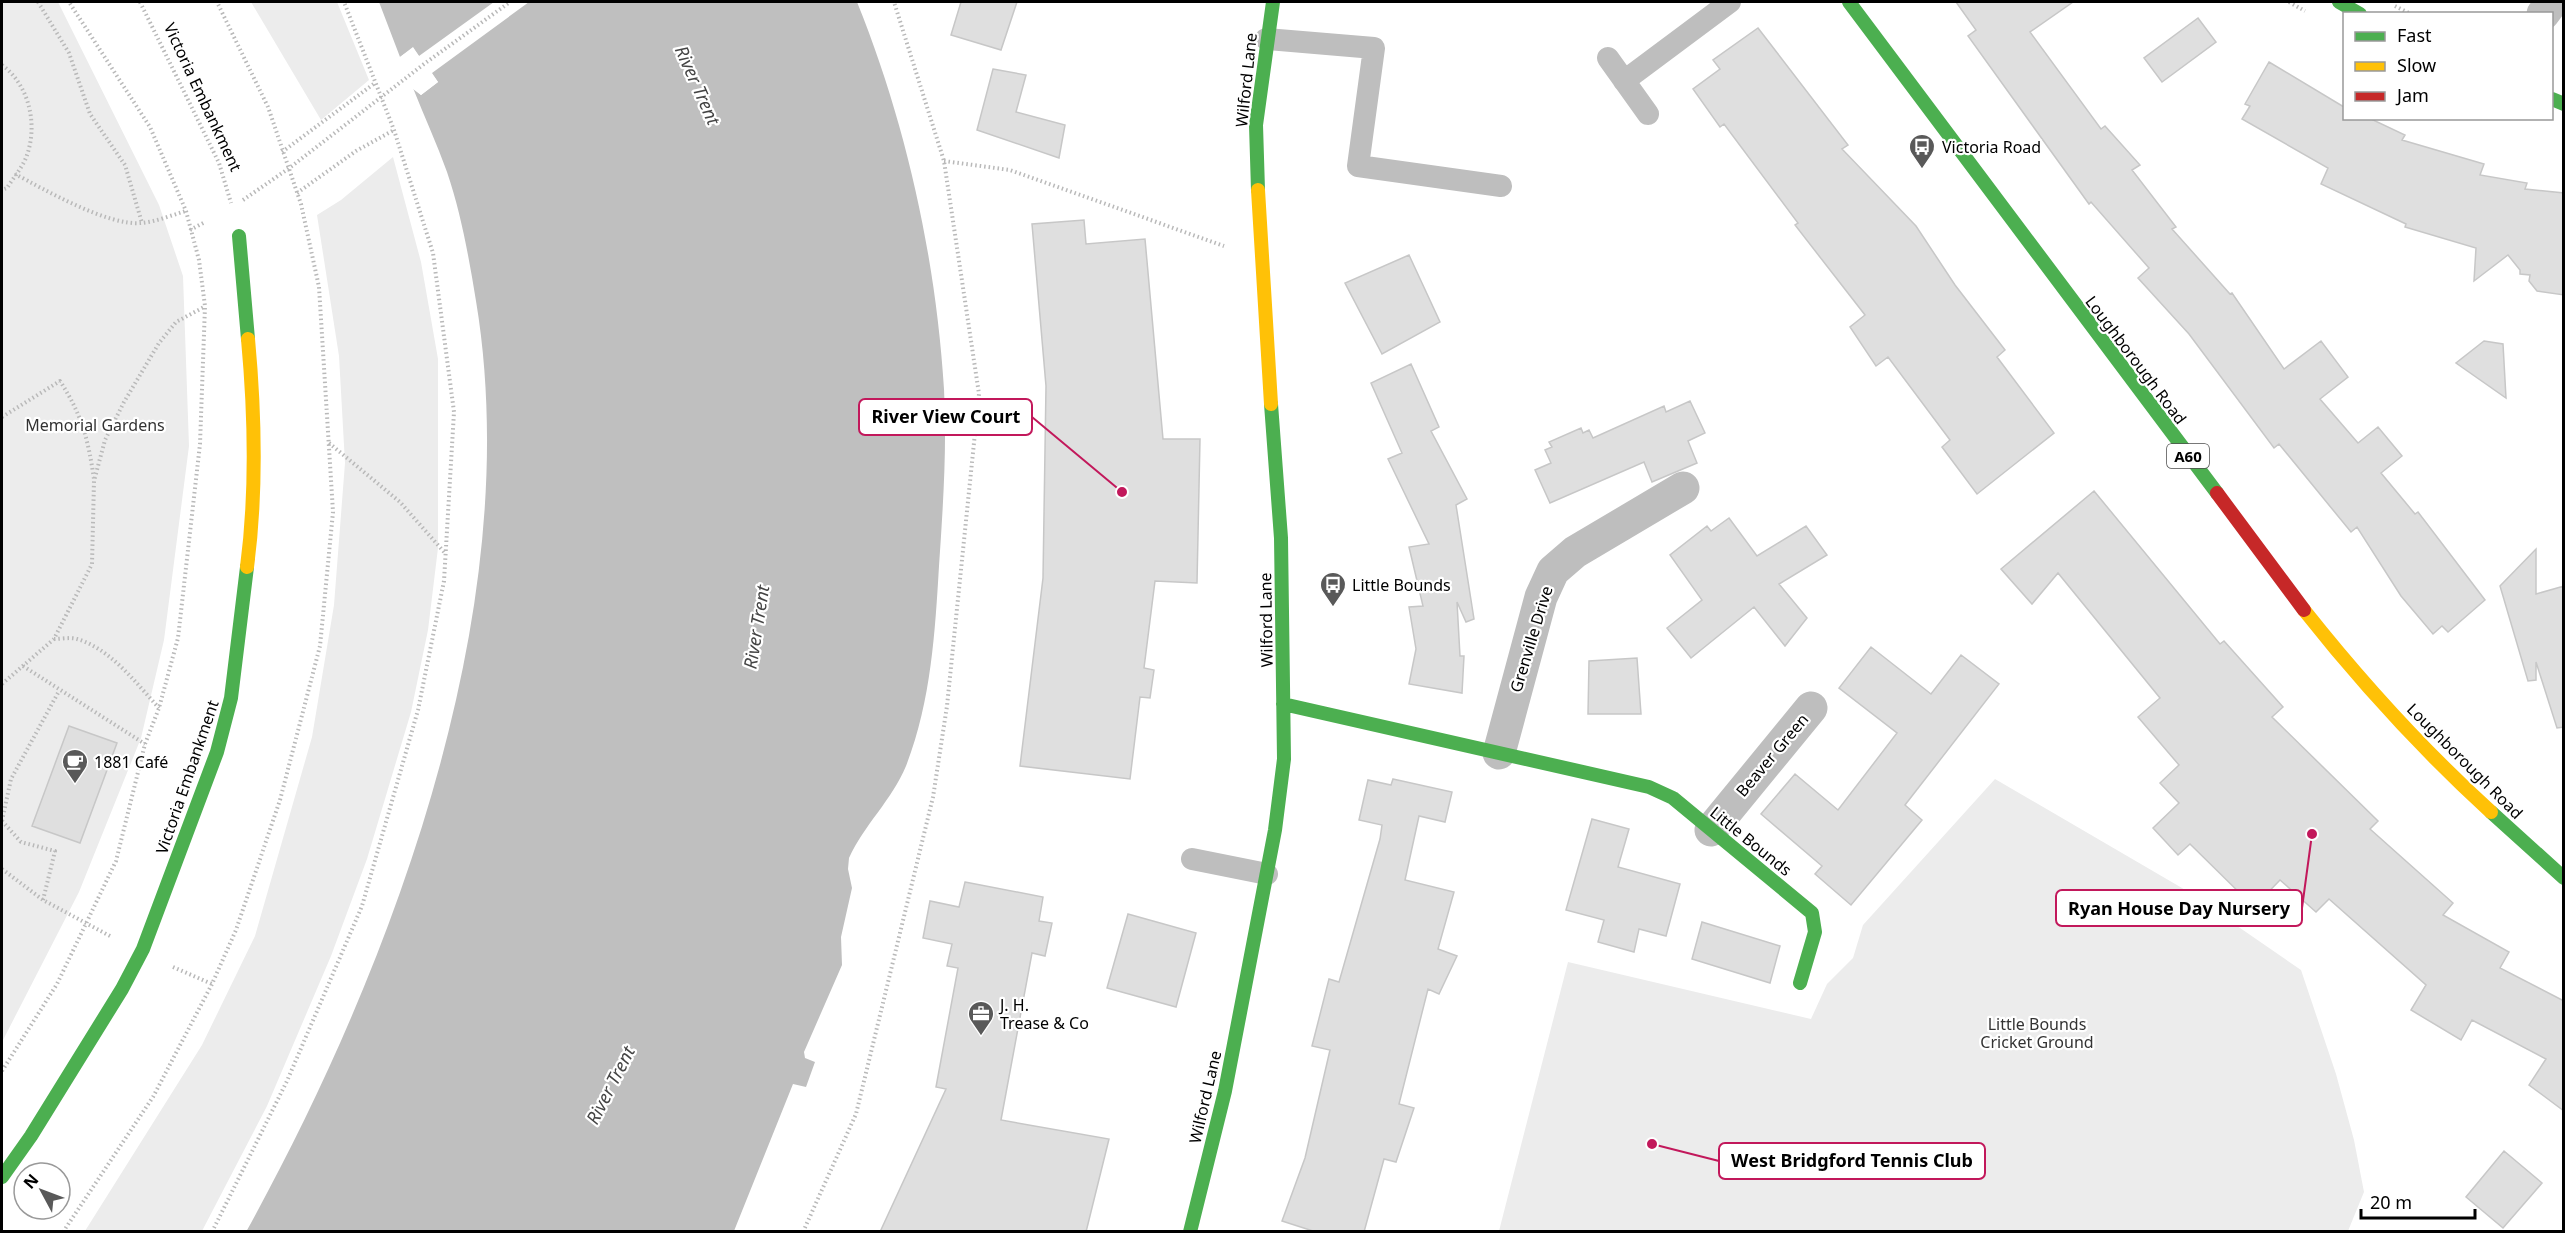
<svg xmlns="http://www.w3.org/2000/svg" width="2565" height="1233" font-family="'Noto Sans',sans-serif">
<style>
.green{fill:#ececec}
.water{fill:#bfbfbf}
.pier{fill:#fff}
.building{fill:#dfdfdf;stroke:#c7c7c7;stroke-width:1.5}
.lines{fill:none;stroke-linecap:round;stroke-linejoin:round}
.path{stroke:#b9b9b9;stroke-width:4;stroke-dasharray:1.5 3;stroke-linecap:butt}
.lane{stroke:#bebebe;stroke-width:22}
.street{stroke:#bebebe;stroke-width:33}
.fast{stroke:#4caf50;stroke-width:14}
.slow{stroke:#ffc107;stroke-width:14}
.jam{stroke:#c62828;stroke-width:14}
.labels{text-anchor:middle;dominant-baseline:central;stroke-width:4.5;stroke-linejoin:round;paint-order:stroke}
.shield{fill:#fff;stroke:#4c4c4c;stroke-width:1.5}
.shield-label{font-size:15px;font-weight:bold;fill:#000}
.street-label{font-size:16px;fill:#000;stroke:#fff}
.poi-label{font-size:16px;fill:#000;stroke:#fff;text-anchor:start}
.park-label{font-size:16px;fill:#333;stroke:#fff}
.water-label{font-size:18px;font-style:italic;fill:#444;stroke:#fff}
.leader{fill:none;stroke:#c2185b;stroke-width:2}
.callout-dot{fill:#c2185b;stroke:#fff;stroke-width:2}
.callout{fill:#fff;stroke:#c2185b;stroke-width:2}
.callout-label{font-size:18px;text-anchor:middle;font-weight:bold;fill:#000}
</style>
<rect width="100%" height="100%" fill="#fff"/>
<!-- green -->
<path class="green" d="M 2,2 L 58,2 L 159,205 L 183,276 L 189,446 L 164,640 L 141,738 L 79,892 L 2,1042 Z
M 251,2 L 337,2 L 369,80 L 321,120 Z
M 393,157 L 421,262 L 438,359 L 438,548 L 428,630 L 411,712 L 367,859 L 331,956 L 267,1106 L 202,1231 L 85,1231 L 202,1045 L 255,936 L 312,737 L 334,605 L 345,463 L 339,356 L 317,215 L 341,200 Z
M 1995,779 L 2182,888 L 2301,970 L 2336,1074 L 2354,1140 L 2364,1192 L 2348,1231 L 1499,1231 L 1568,962 L 1811,1019 L 1827,984 L 1853,958 L 1863,925 Z"/>
<!-- water -->
<path class="water" d="M 379,2 L 857,2 C 906,123 936,259 944,389 C 947,448 943,507 939,566 C 935,633 931,702 906,766 C 892,800 864,825 849,858 L 848,869 L 852,888 L 841,937 L 842,965 L 804,1052 L 805,1058 L 815,1062 L 806,1087 L 793,1084 L 734,1231 L 246,1232 C 393,966 527,608 476,301 C 469,258 461,213 447,172 C 437,144 424,116 413,88 L 421,95 L 438,82 L 413,48 L 400,57 Z"/>
<!-- pier -->
<path class="pier" d="M 494,2 L 529,2 L 432,73 L 438,82 L 421,95 L 413,89 L 411,91 L 412,86 L 421,92 L 434,81 L 412,52 L 402,60 L 400,57 L 413,47 L 419,56 Z"/>
<!-- building -->
<path class="building" d="M 961,2 L 1017,2 L 1001,50 L 951,35 Z
M 1956,2 L 2073,2 L 2030,32 L 2101,129 L 2105,126 L 2140,165 L 2132,170 L 2176,227 L 2172,229 L 2230,294 L 2232,293 L 2284,369 L 2321,341 L 2348,377 L 2320,399 L 2358,443 L 2378,427 L 2402,456 L 2381,473 L 2415,514 L 2418,512 L 2485,600 L 2448,632 L 2442,626 L 2433,634 L 2401,596 L 2357,527 L 2351,532 L 2279,444 L 2274,448 L 2189,334 L 2138,278 L 2149,268 L 2091,202 L 2089,204 L 1968,36 L 1976,30 Z
M 2198,18 L 2216,42 L 2162,82 L 2144,58 Z
M 1758,28 L 1848,145 L 1842,149 L 1916,226 L 1955,285 L 2005,350 L 1997,357 L 2054,433 L 1977,494 L 1942,447 L 1950,440 L 1888,357 L 1876,366 L 1850,327 L 1865,315 L 1795,225 L 1798,223 L 1724,124 L 1720,127 L 1693,89 L 1720,69 L 1713,60 Z
M 2269,62 L 2344,107 L 2344,118 L 2369,118 L 2405,135 L 2402,140 L 2484,164 L 2480,175 L 2527,183 L 2525,189 L 2564,193 L 2564,295 L 2537,291 L 2529,281 L 2530,275 L 2520,274 L 2520,270 L 2508,255 L 2474,281 L 2476,248 L 2405,227 L 2406,224 L 2321,184 L 2328,168 L 2242,119 L 2250,106 L 2245,104 Z
M 993,69 L 1026,75 L 1016,112 L 1065,125 L 1059,158 L 977,130 Z
M 1084,220 L 1086,244 L 1145,239 L 1163,439 L 1200,439 L 1197,583 L 1155,581 L 1144,668 L 1154,670 L 1150,698 L 1140,697 L 1130,779 L 1020,766 L 1043,578 L 1046,386 L 1032,224 Z
M 1409,255 L 1440,322 L 1382,354 L 1345,283 Z
M 2484,341 L 2503,344 L 2506,398 L 2456,363 Z
M 1411,364 L 1439,427 L 1431,431 L 1467,499 L 1456,505 L 1474,619 L 1466,622 L 1457,602 L 1460,656 L 1464,656 L 1462,693 L 1409,684 L 1416,649 L 1409,607 L 1423,606 L 1409,547 L 1429,544 L 1388,459 L 1402,453 L 1371,383 Z
M 1690,401 L 1705,433 L 1688,441 L 1697,463 L 1652,482 L 1644,462 L 1550,503 L 1535,470 L 1551,463 L 1545,450 L 1552,447 L 1549,442 L 1581,428 L 1583,433 L 1589,430 L 1593,438 L 1664,406 L 1666,412 Z
M 2094,491 L 2220,644 L 2224,641 L 2283,707 L 2272,717 L 2378,821 L 2370,829 L 2453,903 L 2443,915 L 2509,952 L 2500,968 L 2564,1001 L 2564,1111 L 2529,1085 L 2546,1059 L 2472,1020 L 2461,1040 L 2411,1010 L 2426,985 L 2329,899 L 2316,912 L 2280,880 L 2254,907 L 2190,844 L 2178,855 L 2153,828 L 2179,803 L 2160,783 L 2179,765 L 2138,717 L 2160,698 L 2058,573 L 2032,604 L 2001,569 Z
M 1729,518 L 1757,556 L 1806,526 L 1827,555 L 1779,584 L 1807,618 L 1785,646 L 1754,607 L 1691,658 L 1667,628 L 1702,600 L 1670,555 L 1707,526 L 1711,531 Z
M 2536,549 L 2536,594 L 2564,586 L 2564,727 L 2557,728 L 2536,662 L 2536,680 L 2528,681 L 2500,586 Z
M 1871,647 L 1931,694 L 1961,655 L 1999,684 L 1905,805 L 1922,820 L 1851,905 L 1815,874 L 1822,866 L 1761,814 L 1795,774 L 1838,810 L 1897,733 L 1839,688 Z
M 1637,658 L 1641,714 L 1588,714 L 1589,661 Z
M 69,726 L 117,743 L 80,843 L 32,826 Z
M 1393,779 L 1452,792 L 1445,822 L 1419,816 L 1405,880 L 1454,892 L 1438,949 L 1457,956 L 1439,994 L 1428,989 L 1399,1104 L 1414,1108 L 1396,1162 L 1384,1159 L 1364,1232 L 1316,1232 L 1282,1221 L 1305,1158 L 1330,1050 L 1312,1046 L 1329,979 L 1339,982 L 1380,839 L 1382,825 L 1359,820 L 1368,780 L 1391,785 Z
M 1592,819 L 1629,829 L 1618,867 L 1680,884 L 1666,936 L 1639,929 L 1634,952 L 1598,942 L 1604,920 L 1566,910 Z
M 965,882 L 1043,897 L 1039,921 L 1052,923 L 1045,956 L 1032,953 L 1001,1120 L 1109,1139 L 1086,1232 L 880,1232 L 946,1089 L 936,1087 L 958,968 L 947,966 L 952,944 L 923,938 L 930,901 L 959,907 Z
M 1128,914 L 1196,933 L 1176,1007 L 1107,988 Z
M 1702,922 L 1780,946 L 1770,983 L 1692,959 Z
M 2504,1151 L 2542,1183 L 2503,1228 L 2466,1197 Z"/>
<g class="lines">
<!-- path -->
<path class="path" d="M 38,2 L 69,53 L 90,114 L 125,165 L 142,223
M 140,2 L 219,163 L 231,203
M 2289,2 L 2305,11
M 2395,6 L 2411,14
M 2,65 C 29,85 38,124 27,155 C 23,167 13,178 7,188 L 2,190
M 282,152 L 375,83
M 944,161 L 1010,170 L 1224,246
M 15,174 C 45,190 108,226 141,223 C 155,222 172,215 186,211
M 297,193 L 356,151 L 394,130
M 243,200 L 288,169 L 424,64 L 510,2
M 190,230 L 205,222
M 2,417 L 60,381 C 82,415 88,439 94,479
M 329,443 L 400,502 L 445,553
M 54,639 C 61,639 70,637 77,639 C 111,649 136,683 159,708
M 23,666 L 145,744
M 2,684 L 54,639 L 92,564 L 94,481 L 105,440 L 124,402 L 159,343 L 176,322 L 204,307
M 2,821 L 11,779 L 59,691
M 2,821 L 21,842 L 55,851 L 43,900
M 2,869 L 43,900 L 110,936
M 173,967 L 212,984
M 2,1071 L 57,984 L 116,861 L 145,744 L 159,708 L 178,638 L 200,444 L 205,306 L 199,260 L 186,211 L 150,127 L 69,2
M 63,1232 L 153,1097 L 212,984 L 236,930 L 280,800 L 320,646 L 333,512 L 319,287 L 301,204 L 268,107 L 217,2
M 212,1232 L 287,1081 L 362,906 L 418,710 L 444,581 L 454,412 L 433,253 L 394,130 L 344,2
M 803,1232 L 856,1114 L 933,797 L 947,706 L 979,394 L 944,161 L 894,2"/>
<!-- lane -->
<path class="lane" d="M 1266,39 L 1374,48 L 1358,166 L 1501,186
M 1608,58 L 1648,114
M 1624,81 L 1730,2
M 1192,859 L 1267,874"/>
<!-- street -->
<path class="street" d="M 2543,14 L 2552,2
M 1499,753 L 1541,597 L 1553,571 L 1575,552 L 1683,488
M 1711,830 L 1811,708"/>
<!-- fast -->
<path class="fast" d="M 1849,2 L 2217,493
M 2339,2 L 2360,14
M 2552,99 L 2564,104
M 1258,190 L 1256,125 L 1273,2
M 239,236 L 248,339
M 1283,704 L 1649,787 L 1673,798 L 1812,913 L 1815,932 L 1800,983
M 2491,812 L 2564,878
M 2,1177 L 31,1136 L 122,989 L 143,949 L 217,752 L 231,698 L 247,567
M 1190,1232 L 1225,1091 L 1275,830 L 1284,759 L 1281,538 L 1271,404"/>
<!-- slow -->
<path class="slow" d="M 1258,190 L 1271,404
M 247,567 C 257,491 255,415 248,339
M 2304,610 C 2361,682 2423,750 2491,812"/>
<!-- jam -->
<path class="jam" d="M 2217,493 L 2304,610"/>
</g>
<!-- icons -->
<defs>
<symbol id="bus-pin" viewBox="-11 -11 22 30"><path d="M0 17L-7.5 6A9.5 9.5 0 1 1 7.5 6Z" fill="#595959" stroke="#fff"/><path d="M-5-6H5V4H4V6H2V4H-2V6H-4V4H-5ZM-3.5-4V0h7V-4ZM-3.5 1.2v1.5H-2V1.2ZM2 1.2v1.5H3.5V1.2Z" fill="#fff"/></symbol>
<symbol id="cafe-pin" viewBox="-11 -11 22 30"><path d="M0 17L-7.5 6A9.5 9.5 0 1 1 7.5 6Z" fill="#595959" stroke="#fff"/><path d="M-5.5-4.5H6V0H3Q3 3.5 0 3.5H-2.5Q-5.5 3.5-5.5 0ZM3-3.2v2h1.7v-2ZM-6 4.5H4V6H-6Z" fill="#fff"/></symbol>
<symbol id="office-pin" viewBox="-11 -11 22 30"><path d="M0 17L-7.5 6A9.5 9.5 0 1 1 7.5 6Z" fill="#595959" stroke="#fff"/><path d="M-6-3h4V-5.5h4V-3h4V5H-6ZM-1-4.5V-3h2v-1.5ZM-6 0V1H6V0Z" fill="#fff"/></symbol>
</defs>
<g fill-rule="evenodd">
<use href="#bus-pin" x="1907" y="132" width="30" height="40"/>
<use href="#bus-pin" x="1318" y="570" width="30" height="40"/>
<use href="#cafe-pin" x="60" y="747" width="30" height="40"/>
<use href="#office-pin" x="966" y="999" width="30" height="40"/>
</g>
<g class="labels">
<!-- shield labels -->
<rect class="shield" x="2167" y="444" width="42" height="24" rx="4.5"/>
<g class="shield-label">
<text x="2188" y="456">A60</text>
</g>
<!-- street labels -->
<g class="street-label">
<text transform="translate(1246 80) rotate(-84)">Wilford Lane</text>
<text transform="translate(203 97) rotate(65)">Victoria Embankment</text>
<text transform="translate(2136 360) rotate(53)">Loughborough Road</text>
<text transform="translate(1266 620) rotate(-91)">Wilford Lane</text>
<text transform="translate(1531 639) rotate(-73)">Grenville Drive</text>
<text transform="translate(1772 755) rotate(-50)">Beaver Green</text>
<text transform="translate(2465 761) rotate(45)">Loughborough Road</text>
<text transform="translate(187 777) rotate(-71)">Victoria Embankment</text>
<text transform="translate(1751 841) rotate(39)">Little Bounds</text>
<text transform="translate(1205 1097) rotate(-77)">Wilford Lane</text>
</g>
<!-- poi labels -->
<g class="poi-label">
<text x="1942" y="147">Victoria Road</text>
<text x="1352" y="585">Little Bounds</text>
<text x="94" y="762">1881 Café</text>
<text x="1000" y="1005">J. H.<tspan x="1000" dy="18">Trease &amp; Co</tspan></text>
</g>
<!-- park labels -->
<g class="park-label">
<text x="95" y="425">Memorial Gardens</text>
<text x="2037" y="1024">Little Bounds<tspan x="2037" dy="18">Cricket Ground</tspan></text>
</g>
<!-- water labels -->
<g class="water-label">
<text transform="translate(698 85) rotate(66)">River Trent</text>
<text transform="translate(756 627) rotate(-81)">River Trent</text>
<text transform="translate(610 1085) rotate(-63)">River Trent</text>
</g>
</g>
<!-- callouts -->
<path class="leader" d="M1122 492L1032 417M2312 834L2302 908M1652 1144L1719 1161"/>
<g class="callout-dot">
<circle cx="1122" cy="492" r="6"/>
<circle cx="2312" cy="834" r="6"/>
<circle cx="1652" cy="1144" r="6"/>
</g>
<g class="callout">
<rect x="859" y="399" width="173" height="36" rx="6"/>
<rect x="2056" y="890" width="246" height="36" rx="6"/>
<rect x="1719" y="1143" width="266" height="36" rx="6"/>
</g>
<g class="callout-label">
<text x="946" y="423">River View Court</text>
<text x="2179" y="915">Ryan House Day Nursery</text>
<text x="1852" y="1167">West Bridgford Tennis Club</text>
</g>
<!-- border -->
<rect width="2565" height="1233" fill="none" stroke="#000000" stroke-width="6"/>
<!-- legend -->
<rect x="2343" y="12" width="210" height="108" fill="#ffffff" stroke="#999999" stroke-width="1.5"/>
<rect x="2355" y="32" width="30" height="9" fill="#4caf50" stroke="#999999" stroke-width="1.5"/>
<text x="2397" y="42" font-size="18" fill="#000000">Fast</text>
<rect x="2355" y="62" width="30" height="9" fill="#ffc107" stroke="#999999" stroke-width="1.5"/>
<text x="2397" y="72" font-size="18" fill="#000000">Slow</text>
<rect x="2355" y="92" width="30" height="9" fill="#c62828" stroke="#999999" stroke-width="1.5"/>
<text x="2397" y="102" font-size="18" fill="#000000">Jam</text>
<!-- north arrow -->
<g transform="translate(42 1191) rotate(311)"><circle r="28" fill="#ffffff" stroke="#999999" stroke-width="1.5"/>
<path d="M0-4.5L10 22L0 15L-10 22Z" fill="#595959"/>
<text y="-9" font-size="16" font-weight="bold" text-anchor="middle" fill="#000000">N</text>
</g>
<!-- scale -->
<path d="M2361 1209v9h114v-9" fill="none" stroke="#000000" stroke-width="3"/>
<text x="2370" y="1209" font-size="18" fill="#000000" stroke="#ffffff" stroke-width="4.5" paint-order="stroke">20 m</text>
</svg>
